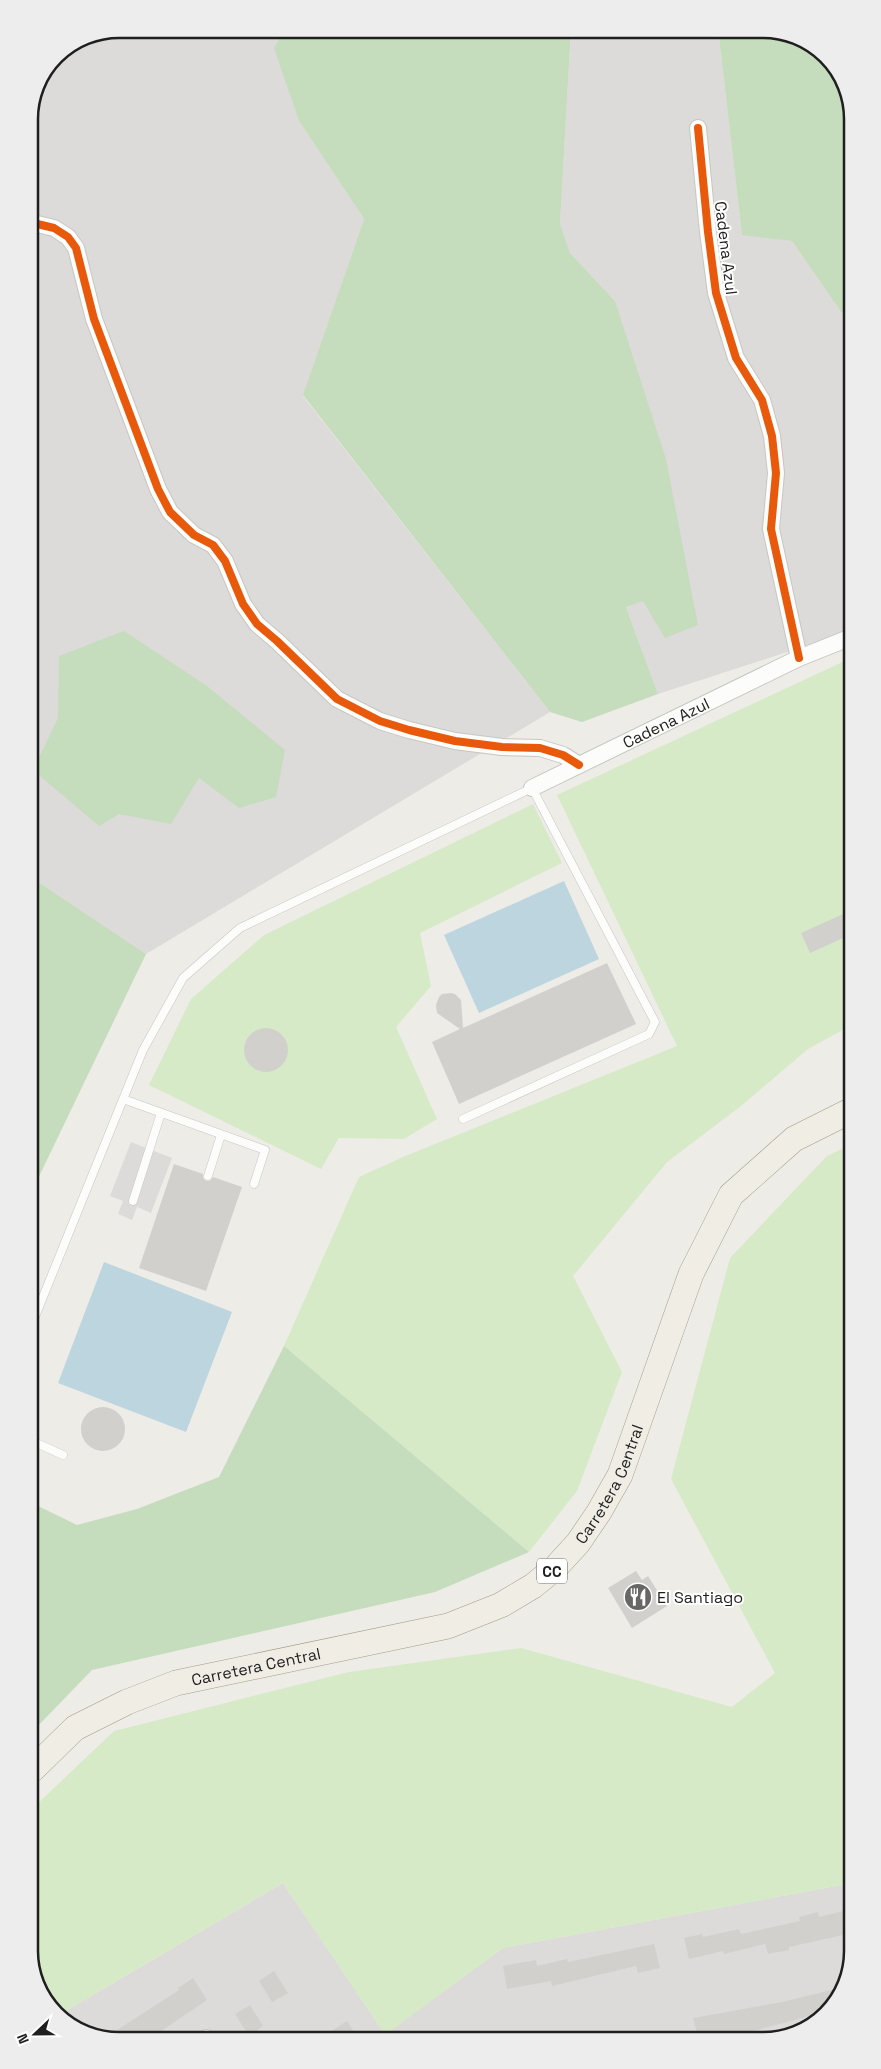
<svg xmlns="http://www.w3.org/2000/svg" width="881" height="2069" font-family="'Space Grotesk',sans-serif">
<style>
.residential{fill:#dcdbd9}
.grass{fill:#d6eac7}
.forest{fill:#c5dcbd}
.water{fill:#bcd5df}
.building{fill:#d2d0cd}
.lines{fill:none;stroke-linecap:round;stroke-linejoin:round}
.lane-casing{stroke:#c6c6c3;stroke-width:9}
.street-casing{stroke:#c6c6c3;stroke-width:18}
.primary-casing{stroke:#a39c84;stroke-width:26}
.lane{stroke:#fcfcfb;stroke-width:8}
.street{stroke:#fcfcfb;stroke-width:16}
.primary{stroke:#f0ede5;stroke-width:25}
.cycleway-casing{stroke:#fff;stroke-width:11}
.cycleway{stroke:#e8590c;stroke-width:8}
.labels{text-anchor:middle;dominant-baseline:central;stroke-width:4;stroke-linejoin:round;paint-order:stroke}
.shield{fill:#fff;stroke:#626262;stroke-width:1}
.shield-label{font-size:15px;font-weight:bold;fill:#1f1f1f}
.street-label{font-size:16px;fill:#1f1f1f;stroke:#fff}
.poi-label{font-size:16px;fill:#1f1f1f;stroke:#fff;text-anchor:start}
.rim{fill:none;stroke:#1f1f1f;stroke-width:2.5}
</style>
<rect width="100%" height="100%" fill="#edece7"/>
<!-- residential -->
<path class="residential" d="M 118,29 L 285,29 L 275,48 L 299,121 L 364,219 L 303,396 L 550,712 L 146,954 L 31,877 L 29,113 L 55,55 L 84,35 Z
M 571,29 L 718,29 L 742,234 L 792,241 L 841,312 L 848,311 L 849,632 L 658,694 L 626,607 L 643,600 L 615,301 L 570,253 L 560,223 Z
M 131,1142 L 172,1158 L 151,1213 L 137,1207 L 132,1220 L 118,1214 L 123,1201 L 110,1196 Z
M 283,1883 L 385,2034 L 503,1948 L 852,1883 L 852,1951 L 834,2005 L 791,2036 L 112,2040 L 63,2022 L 59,2015 Z"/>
<!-- grass -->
<path class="grass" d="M 849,659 L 850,1026 L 808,1049 L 741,1106 L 667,1162 L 573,1276 L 622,1372 L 577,1491 L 529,1552 L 284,1346 L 359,1177 L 403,1157 L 677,1046 L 557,795 Z
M 533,804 L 562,863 L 420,933 L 431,986 L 396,1027 L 437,1119 L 404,1139 L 339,1138 L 321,1169 L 149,1085 L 191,999 L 264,935 Z
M 850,1145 L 852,1883 L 503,1948 L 385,2035 L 283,1883 L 59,2015 L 33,1979 L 33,1808 L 114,1731 L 349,1672 L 521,1648 L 732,1707 L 775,1673 L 671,1479 L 730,1258 L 827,1156 Z"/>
<!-- forest -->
<path class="forest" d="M 285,29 L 571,29 L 560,223 L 570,253 L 615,301 L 666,459 L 698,625 L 665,638 L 643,601 L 626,607 L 658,694 L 582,722 L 550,712 L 303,395 L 364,219 L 299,121 L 274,48 Z
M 718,29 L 769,29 L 818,47 L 848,90 L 848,311 L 841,312 L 792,241 L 742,235 Z
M 124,631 L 207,686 L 285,750 L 276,797 L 239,808 L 199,778 L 171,824 L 119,814 L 99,826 L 33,770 L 58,718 L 59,656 Z
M 31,877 L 146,954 L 33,1189 L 32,1188 Z
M 284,1346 L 529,1552 L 435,1592 L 92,1670 L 33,1731 L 32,1503 L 77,1525 L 137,1509 L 219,1477 Z"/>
<!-- water -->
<path class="water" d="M 564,881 L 599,959 L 479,1013 L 444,935 Z
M 104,1262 L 232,1312 L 186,1432 L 58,1383 Z"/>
<!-- building -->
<path class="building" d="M 850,911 L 850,935 L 810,953 L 801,933 Z
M 607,963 L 636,1024 L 459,1104 L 432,1042 L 460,1029 L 437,1013 L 436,1005 L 439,997 L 442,994 L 451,993 L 455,994 L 461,1000 L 463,1028 Z
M244 1050a22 22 0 1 1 44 0a22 22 0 1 1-44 0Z
M 174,1164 L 203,1174 L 203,1178 L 206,1181 L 210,1181 L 213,1177 L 242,1187 L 206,1291 L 139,1268 Z
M81 1429a22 22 0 1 1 44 0a22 22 0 1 1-44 0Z
M 636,1571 L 642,1580 L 648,1576 L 667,1606 L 632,1628 L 608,1588 Z
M 852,1909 L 852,1933 L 789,1947 L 789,1950 L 768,1954 L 765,1944 L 724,1954 L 723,1951 L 689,1959 L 684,1938 L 702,1934 L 703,1937 L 739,1929 L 741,1934 L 800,1921 L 799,1917 L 818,1912 L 819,1917 Z
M 654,1944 L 660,1968 L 638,1973 L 636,1966 L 552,1986 L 551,1981 L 507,1989 L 503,1966 L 536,1960 L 537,1966 L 567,1959 L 568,1962 Z
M 274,1971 L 288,1993 L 272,2002 L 259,1981 Z
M 193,1978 L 207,2000 L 148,2040 L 124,2040 L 117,2030 L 179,1990 L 178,1988 Z
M 840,1988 L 834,2005 L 824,2012 L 735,2036 L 698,2036 L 693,2018 L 782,2002 Z
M 250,2005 L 263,2026 L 249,2036 L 235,2014 Z
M 347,2021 L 358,2038 L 319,2039 Z"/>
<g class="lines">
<defs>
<path id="lane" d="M 123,1099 L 265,1150 L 254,1184
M 208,1176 L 221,1135
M 133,1201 L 161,1113
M 32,1324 L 143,1050 L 183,978 L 240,928 L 532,788 L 655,1022 L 649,1034 L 463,1119
M 32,1441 L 63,1455"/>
<g id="street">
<path d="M 698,128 L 708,232 L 716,293 L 736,358 L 762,400 L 772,436 L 776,473 L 771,529 L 799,658"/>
<path d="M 29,222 L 54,228 L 68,237 L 76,248 L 94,319 L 158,489 L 170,512 L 194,535 L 213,545 L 225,561 L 243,604 L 257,624 L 277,641 L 337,699 L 380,721 L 409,730 L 455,741 L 502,747 L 540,748 L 563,755 L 579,765"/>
<path id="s1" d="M 532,788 L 799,658 L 849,638"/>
<path d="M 205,2039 L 207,2038"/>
</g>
<g id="primary">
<path id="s2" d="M 33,1769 L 75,1728 L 127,1702 L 176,1683 L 448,1626 L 501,1605 L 533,1586 L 555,1568 L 578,1543 L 599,1512 L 620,1475 L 691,1274 L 731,1195 L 794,1139 L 850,1111"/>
</g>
</defs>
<!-- lane casing -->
<use href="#lane" class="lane-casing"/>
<!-- street casing -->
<use href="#street" class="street-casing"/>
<!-- primary casing -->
<use href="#primary" class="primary-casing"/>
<!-- lane -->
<use href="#lane" class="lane"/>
<!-- street -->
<use href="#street" class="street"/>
<!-- primary -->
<use href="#primary" class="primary"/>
<defs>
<path id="cycleway" d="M 698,128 L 708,232 L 716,293 L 736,358 L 762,400 L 772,436 L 776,473 L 771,529 L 799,658
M 29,222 L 54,228 L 68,237 L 76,248 L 94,319 L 158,489 L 170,512 L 194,535 L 213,545 L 225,561 L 243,604 L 257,624 L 277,641 L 337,699 L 380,721 L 409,730 L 455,741 L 502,747 L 540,748 L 563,755 L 579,765"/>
</defs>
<!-- cycleway casing -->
<use href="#cycleway" class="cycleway-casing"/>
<!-- cycleway -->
<use href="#cycleway" class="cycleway"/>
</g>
<!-- icons -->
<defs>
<symbol id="restaurant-disc" viewBox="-11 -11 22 22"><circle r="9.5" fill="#676765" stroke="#fff"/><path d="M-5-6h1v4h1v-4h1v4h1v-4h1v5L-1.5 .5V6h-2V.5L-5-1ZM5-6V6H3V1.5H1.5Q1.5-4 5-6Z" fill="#fff"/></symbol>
</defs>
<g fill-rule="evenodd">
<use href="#restaurant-disc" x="622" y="1581" width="32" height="32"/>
</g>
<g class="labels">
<!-- shield labels -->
<rect class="shield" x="537" y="1558.5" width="30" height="25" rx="4"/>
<g class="shield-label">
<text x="552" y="1571">CC</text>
</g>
<!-- street labels -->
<g class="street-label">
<text transform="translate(726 248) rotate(83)">Cadena Azul</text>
<text stroke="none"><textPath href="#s1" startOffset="149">Cadena Azul</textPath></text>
<text stroke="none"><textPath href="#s2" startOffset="671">Carretera Central</textPath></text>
<text stroke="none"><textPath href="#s2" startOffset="251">Carretera Central</textPath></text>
</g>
<!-- poi labels -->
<g class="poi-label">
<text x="657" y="1597">El Santiago</text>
</g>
</g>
<!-- crop -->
<path d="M0 0H881V2069H0ZM119 38H763A81 81 0 0 1 844 119V1951A81 81 0 0 1 763 2032H119A81 81 0 0 1 38 1951V119A81 81 0 0 1 119 38Z" fill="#ededed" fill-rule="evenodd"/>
<path class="rim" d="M119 38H763A81 81 0 0 1 844 119V1951A81 81 0 0 1 763 2032H119A81 81 0 0 1 38 1951V119A81 81 0 0 1 119 38Z"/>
<!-- north arrow -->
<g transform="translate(35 2034) rotate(248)" stroke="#ffffff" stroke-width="4" paint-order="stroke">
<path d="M0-4L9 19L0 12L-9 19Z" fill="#1f1f1f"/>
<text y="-8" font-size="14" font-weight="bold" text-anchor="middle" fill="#1f1f1f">N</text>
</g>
</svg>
